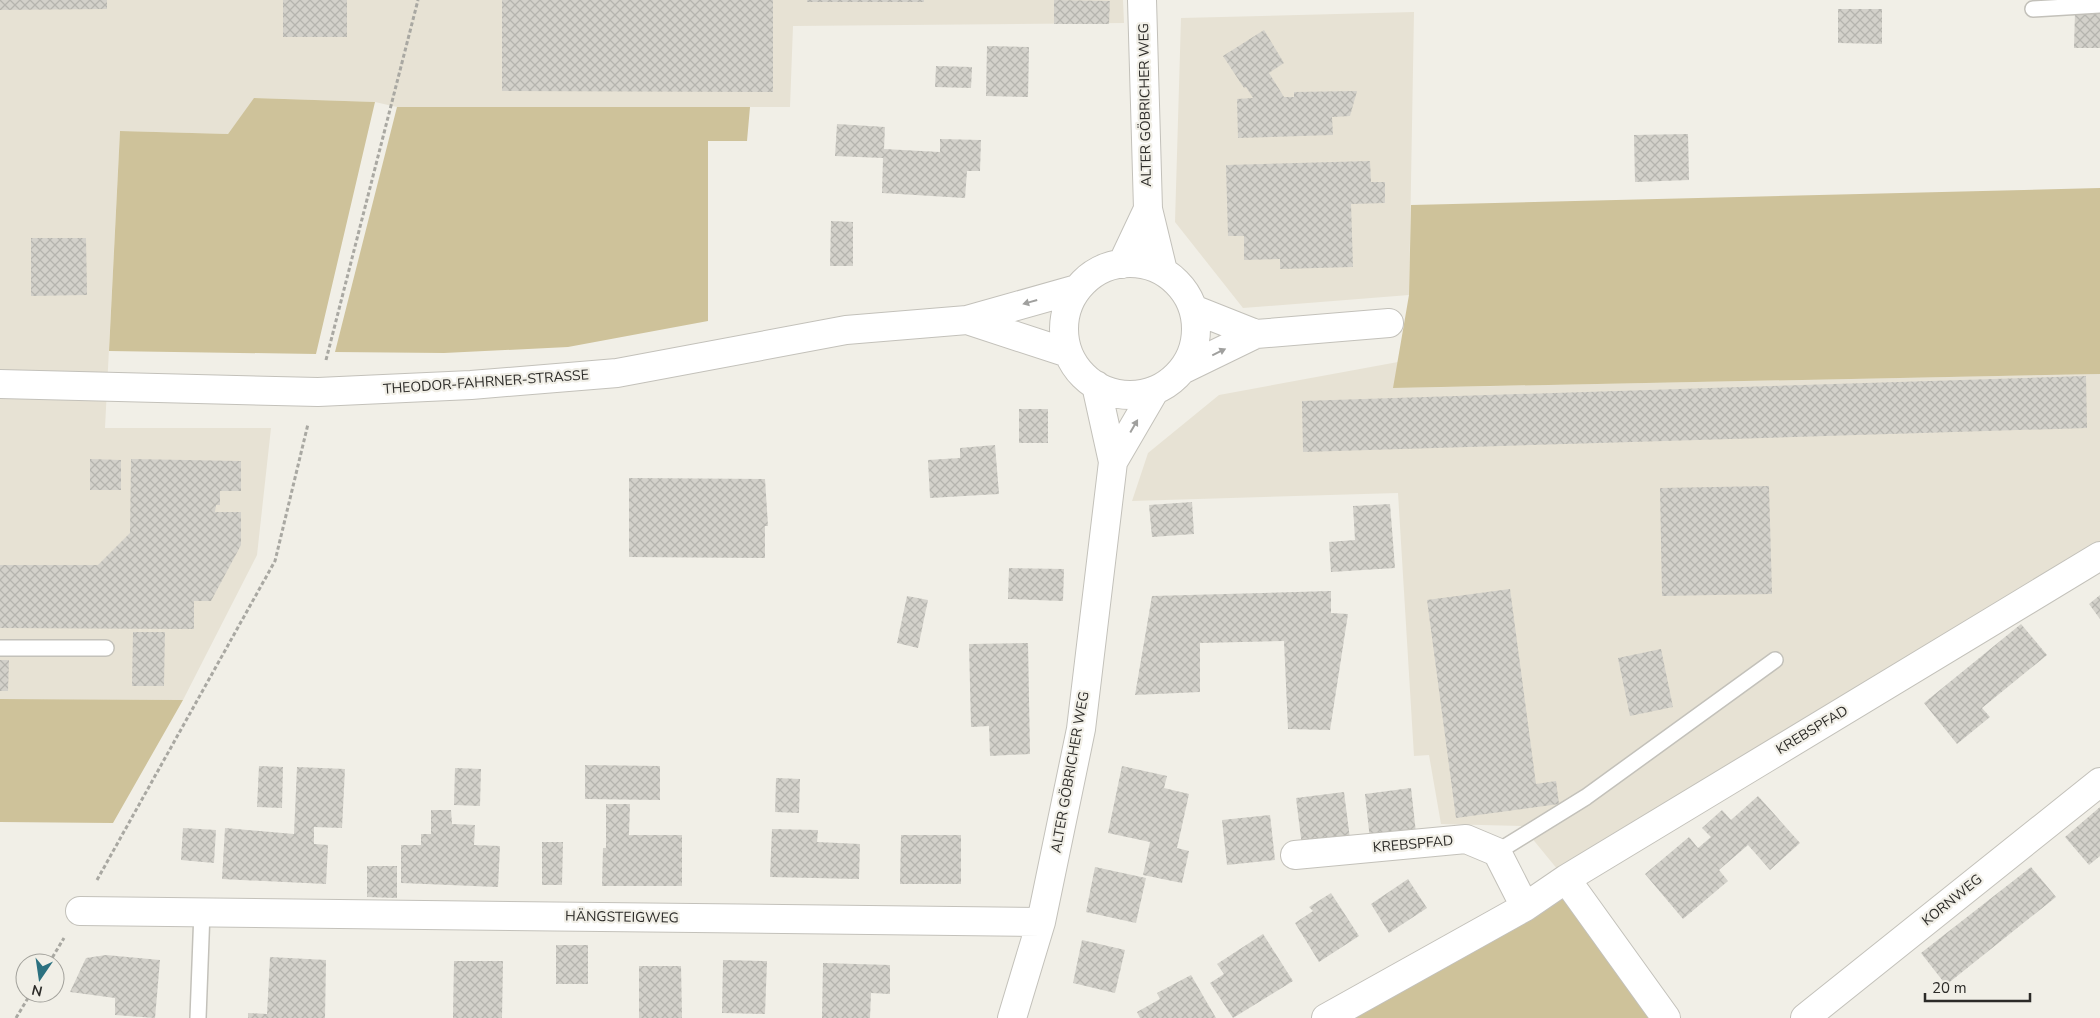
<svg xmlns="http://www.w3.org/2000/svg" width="2100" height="1018" font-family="'Nunito Sans',sans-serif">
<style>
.built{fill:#e7e2d4}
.grass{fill:#cec29a}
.building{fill:url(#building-cross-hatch)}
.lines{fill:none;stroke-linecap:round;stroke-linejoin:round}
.lane-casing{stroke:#c3c1ba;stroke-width:18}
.street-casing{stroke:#c3c1ba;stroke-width:30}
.path{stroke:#a9a8a2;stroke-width:3;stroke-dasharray:4 2.5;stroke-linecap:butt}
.lane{stroke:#fff;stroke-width:15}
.street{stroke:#fff;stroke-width:28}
.oneway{fill:#a0a09e}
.labels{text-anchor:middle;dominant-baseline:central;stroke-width:4.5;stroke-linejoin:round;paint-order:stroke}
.street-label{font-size:14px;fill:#2c2b28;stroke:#f1efe7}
</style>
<defs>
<pattern id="building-cross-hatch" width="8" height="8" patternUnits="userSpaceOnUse" patternTransform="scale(1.25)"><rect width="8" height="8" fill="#d3d1ca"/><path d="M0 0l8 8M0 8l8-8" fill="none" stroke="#b5b4ae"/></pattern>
</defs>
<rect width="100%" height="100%" fill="#f1efe7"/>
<!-- built -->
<path class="built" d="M 0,0 L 1123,0 L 1124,23 L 793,26 L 790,107 L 397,107 L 375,102 L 255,98 L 228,134 L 120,131 L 105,428 L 271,428 L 257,555 L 183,700 L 0,699 Z
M 1414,12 L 1409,295 L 1243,308 L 1175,222 L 1181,18 Z
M 1398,362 L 1394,388 L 2100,374 L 2100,541 L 1558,870 L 1522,826 L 1441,824 L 1429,755 L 1414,756 L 1398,493 L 1132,501 L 1148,453 L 1219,395 Z"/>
<!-- grass -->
<path class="grass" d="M 254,98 L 375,102 L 316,354 L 109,351 L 120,131 L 228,134 Z
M 397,107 L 750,107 L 747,141 L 708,141 L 708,321 L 568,347 L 444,353 L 335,352 Z
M 2100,188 L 2100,374 L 1393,388 L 1409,295 L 1411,205 Z
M 0,699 L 183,700 L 113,823 L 0,822 Z
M 1555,900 L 1571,900 L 1661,1018 L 1353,1018 Z"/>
<!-- building -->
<path class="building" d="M 0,0 L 107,0 L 107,9 L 0,10 Z
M 283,0 L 347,0 L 347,37 L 283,37 Z
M 502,0 L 773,0 L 773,92 L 502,91 Z
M 807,0 L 924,0 L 924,2 L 807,2 Z
M 1054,0 L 1110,1 L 1109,24 L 1054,24 Z
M 1838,9 L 1882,9 L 1882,44 L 1838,43 Z
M 2075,12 L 2100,12 L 2100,48 L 2074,48 Z
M 1264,30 L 1284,63 L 1269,73 L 1284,97 L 1294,97 L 1294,92 L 1357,91 L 1350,116 L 1332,117 L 1333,135 L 1238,138 L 1237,99 L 1253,98 L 1246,87 L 1244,88 L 1223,56 Z
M 987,46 L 1029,47 L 1028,97 L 986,96 Z
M 936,66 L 972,67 L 971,88 L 935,87 Z
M 837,124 L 885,127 L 884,149 L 940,152 L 940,139 L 981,140 L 980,171 L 967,171 L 965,198 L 882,193 L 883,158 L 835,156 Z
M 1688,134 L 1689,180 L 1635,182 L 1634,135 Z
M 1370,161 L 1371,182 L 1385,182 L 1385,203 L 1351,204 L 1353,267 L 1280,269 L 1280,259 L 1244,260 L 1244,236 L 1228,236 L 1226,165 Z
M 831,221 L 853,222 L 853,266 L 830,266 Z
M 31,238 L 86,238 L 87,295 L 31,296 Z
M 2086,376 L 2087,428 L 1303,452 L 1302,401 Z
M 1019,409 L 1048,409 L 1048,443 L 1019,443 Z
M 995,445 L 999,494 L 930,498 L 928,460 L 960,458 L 960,448 Z
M 90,459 L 121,460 L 121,490 L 90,490 Z
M 131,459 L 241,461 L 241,491 L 220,491 L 220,505 L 216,505 L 215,512 L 241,512 L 241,545 L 211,601 L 194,601 L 194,629 L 0,628 L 0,565 L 98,565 L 130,533 Z
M 629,478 L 765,479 L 768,526 L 765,526 L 765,558 L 629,557 Z
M 1769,486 L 1772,594 L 1662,596 L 1660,488 Z
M 1192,502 L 1194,534 L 1152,537 L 1149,505 Z
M 1390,504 L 1395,568 L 1331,572 L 1329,542 L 1355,540 L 1353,506 Z
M 1009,568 L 1064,569 L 1063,601 L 1008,599 Z
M 1510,589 L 1536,784 L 1556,781 L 1559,804 L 1456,818 L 1427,600 Z
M 1331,591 L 1331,613 L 1348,614 L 1330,730 L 1288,729 L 1284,641 L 1200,643 L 1200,692 L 1135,695 L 1152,596 Z
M 2100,595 L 2100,619 L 2089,604 Z
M 907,596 L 928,600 L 918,648 L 897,643 Z
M 2021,624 L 2047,655 L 1982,708 L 1990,717 L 1957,744 L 1924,703 Z
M 133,632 L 165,632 L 164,686 L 132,686 Z
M 1028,643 L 1030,754 L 990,756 L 989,726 L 971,727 L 969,644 Z
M 1661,649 L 1673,707 L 1630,716 L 1618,658 Z
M 0,660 L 9,660 L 8,691 L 0,691 Z
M 585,765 L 660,766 L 660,800 L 585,799 Z
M 259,766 L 283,767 L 282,808 L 257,807 Z
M 1122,766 L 1167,776 L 1164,788 L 1189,794 L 1177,848 L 1189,851 L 1182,883 L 1143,875 L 1150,842 L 1108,833 Z
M 297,767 L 345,769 L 342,828 L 314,827 L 314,844 L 328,845 L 326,884 L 222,879 L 225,828 L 294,834 Z
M 455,768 L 481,769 L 480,806 L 454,805 Z
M 776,778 L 800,779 L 799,813 L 775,812 Z
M 1411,788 L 1416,833 L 1370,839 L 1365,794 Z
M 1344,792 L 1350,839 L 1302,846 L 1296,798 Z
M 1758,796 L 1800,843 L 1770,870 L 1748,845 L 1719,870 L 1728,881 L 1683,919 L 1645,874 L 1689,837 L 1698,848 L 1711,837 L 1702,828 L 1722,810 L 1731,820 Z
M 606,804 L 630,804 L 629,835 L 682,835 L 682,886 L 602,886 L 603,848 L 606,848 Z
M 2100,807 L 2100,856 L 2089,865 L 2065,837 Z
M 431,810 L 451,810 L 452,824 L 475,825 L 474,845 L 500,846 L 498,887 L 401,883 L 401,845 L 421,845 L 421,834 L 431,834 Z
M 1270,815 L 1275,860 L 1227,865 L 1222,820 Z
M 183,828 L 216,830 L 214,863 L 181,860 Z
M 772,829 L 818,830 L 817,842 L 860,844 L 859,879 L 770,877 Z
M 901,835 L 961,835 L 961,884 L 900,884 Z
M 542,842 L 563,842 L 562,885 L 542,885 Z
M 367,866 L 397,866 L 397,898 L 367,897 Z
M 1095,867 L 1146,878 L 1136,923 L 1086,912 Z
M 2031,867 L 2056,897 L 1946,985 L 1921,953 Z
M 1408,879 L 1427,908 L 1389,933 L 1371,904 Z
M 1331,893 L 1359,936 L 1319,962 L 1295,923 L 1313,911 L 1309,907 Z
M 1263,934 L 1293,981 L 1233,1018 L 1210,983 L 1224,974 L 1217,964 Z
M 1082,940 L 1125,950 L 1115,993 L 1073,983 Z
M 556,945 L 588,945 L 588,984 L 556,984 Z
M 106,955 L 160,960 L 155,1018 L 115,1015 L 115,998 L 70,992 L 86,958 Z
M 270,957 L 326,960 L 325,1018 L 248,1018 L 248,1013 L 267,1014 Z
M 723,960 L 767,961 L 765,1014 L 722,1013 Z
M 454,961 L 503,961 L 502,1018 L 453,1018 Z
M 823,963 L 890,965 L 890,994 L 871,993 L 870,1018 L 822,1018 Z
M 639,966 L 681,966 L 682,1018 L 639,1018 Z
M 1191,975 L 1216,1018 L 1140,1018 L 1137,1012 L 1160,999 L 1157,993 Z"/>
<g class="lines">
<defs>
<path id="lane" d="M 2033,9 L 2100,5
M 0,648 L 106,648
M 1497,852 L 1586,797 L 1775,660
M 198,1018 L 202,911"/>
<path id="street" d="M 1142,0 L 1148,209 L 1163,271
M1064 329a66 66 0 1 1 132 0a66 66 0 1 1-132 0Z
M 1122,264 L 1148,209
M 1193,309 L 1256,334
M 967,320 L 1068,353
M 1182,370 L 1256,334 L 1389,323
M 0,384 L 318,392 L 471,385 L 617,373 L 846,330 L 967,320 L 1077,289
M 1113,462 L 1155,390
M 1295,855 L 1466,839 L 1497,852 L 1525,907
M 1566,879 L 1666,1018
M 80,911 L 1041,922
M 1012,1018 L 1041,922 L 1081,729 L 1113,462 L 1096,385
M 1326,1018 L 1525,907 L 1566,879 L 2100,556
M 1805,1018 L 2100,782"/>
</defs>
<!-- lane casing -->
<use href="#lane" class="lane-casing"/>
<!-- street casing -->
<use href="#street" class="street-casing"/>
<!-- path -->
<path class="path" d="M 326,360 L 418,0
M 97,880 L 275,561 L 308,424
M 49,963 L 64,938
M 16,1018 L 31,993"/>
<!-- lane -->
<use href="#lane" class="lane"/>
<!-- street -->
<use href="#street" class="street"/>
</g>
<!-- one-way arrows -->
<defs><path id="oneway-solid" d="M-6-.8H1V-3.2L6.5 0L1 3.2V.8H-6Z" transform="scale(1.25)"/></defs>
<g class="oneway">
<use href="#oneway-solid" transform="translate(1030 302) rotate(164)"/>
<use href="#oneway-solid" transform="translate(1219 352) rotate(-26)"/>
<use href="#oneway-solid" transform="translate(1134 426) rotate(-60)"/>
</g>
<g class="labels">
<!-- street labels -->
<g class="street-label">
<text transform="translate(1145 105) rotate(-91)">ALTER GÖBRICHER WEG</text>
<text transform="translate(486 382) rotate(-4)">THEODOR-FAHRNER-STRASSE</text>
<text transform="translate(1812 730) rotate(-31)">KREBSPFAD</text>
<text transform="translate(1070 772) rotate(-80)">ALTER GÖBRICHER WEG</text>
<text transform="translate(1413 844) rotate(-5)">KREBSPFAD</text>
<text transform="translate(1952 900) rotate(-39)">KORNWEG</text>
<text transform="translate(622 917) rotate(1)">HÄNGSTEIGWEG</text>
</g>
</g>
<!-- north arrow -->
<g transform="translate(40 978) rotate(193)"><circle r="24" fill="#f1efe7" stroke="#a2a19b"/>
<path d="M0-4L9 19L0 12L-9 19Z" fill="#2c7180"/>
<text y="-8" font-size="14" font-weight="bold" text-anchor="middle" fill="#2c2b28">N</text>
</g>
<!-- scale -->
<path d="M1925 993v8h105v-8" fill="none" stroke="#2c2b28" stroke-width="2.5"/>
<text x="1932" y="993" font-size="15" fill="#2c2b28" stroke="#f1efe7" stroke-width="4" paint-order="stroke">20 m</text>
</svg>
